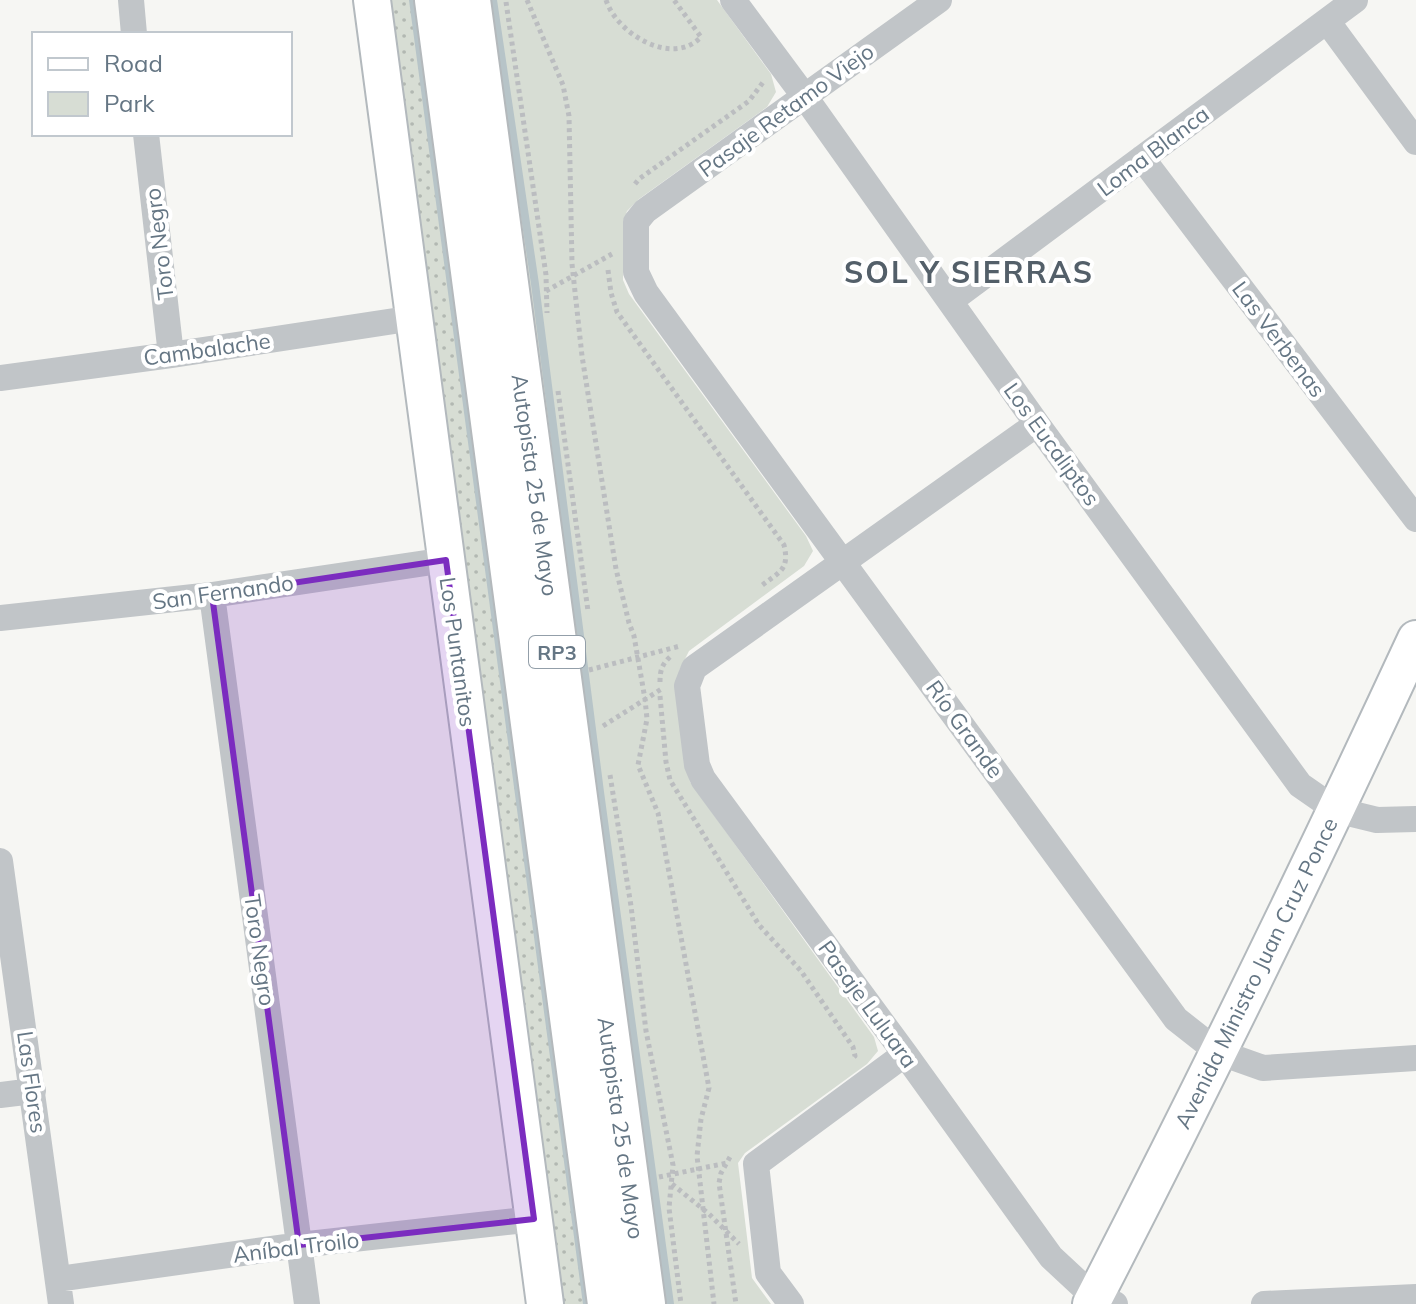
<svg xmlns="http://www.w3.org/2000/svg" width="1416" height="1304" font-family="Mulish,sans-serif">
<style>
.grass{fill:url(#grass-dots)}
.park{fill:#d7ddd4}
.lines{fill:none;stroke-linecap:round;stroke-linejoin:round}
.stream{stroke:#b7c4c8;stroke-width:8}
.secondary-casing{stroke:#b3b9bd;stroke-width:40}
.primary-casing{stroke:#b4b9bc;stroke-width:44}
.path{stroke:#bbbdc0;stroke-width:5;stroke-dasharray:4 4;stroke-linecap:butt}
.street{stroke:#c1c5c8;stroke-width:26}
.secondary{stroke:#fff;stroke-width:36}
.primary{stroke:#fff;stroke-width:40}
.marked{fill:#7b2cbf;fill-opacity:0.2;stroke:#7b2cbf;stroke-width:6;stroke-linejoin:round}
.labels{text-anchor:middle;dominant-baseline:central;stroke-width:8;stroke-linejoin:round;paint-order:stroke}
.shield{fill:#fff;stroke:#939fa9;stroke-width:2}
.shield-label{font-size:20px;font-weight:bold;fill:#657684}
.street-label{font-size:22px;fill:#657684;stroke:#fff}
.district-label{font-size:30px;font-weight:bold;letter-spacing:2px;fill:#535f69;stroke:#fff}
</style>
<defs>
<pattern id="grass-dots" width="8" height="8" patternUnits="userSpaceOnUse" patternTransform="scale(2)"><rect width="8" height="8" fill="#d7ddd4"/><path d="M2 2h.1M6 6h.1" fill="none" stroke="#b2b8b2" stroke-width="1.8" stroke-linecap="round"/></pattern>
</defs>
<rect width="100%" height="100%" fill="#f6f6f3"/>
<!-- grass -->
<path class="grass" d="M 386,0 L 423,0 L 595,1304 L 557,1304 Z"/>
<!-- park -->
<path class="park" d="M 485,0 L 717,0 L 771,74 L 776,92 L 767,107 L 639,199 L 627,211 L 623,223 L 623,280 L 629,294 L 806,536 L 813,551 L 804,566 L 689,651 L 679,671 L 679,687 L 690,782 L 874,1037 L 878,1051 L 867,1064 L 745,1153 L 738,1163 L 752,1278 L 771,1304 L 659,1304 Z"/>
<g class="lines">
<!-- stream -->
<path class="stream" d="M 413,0 L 587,1304
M 493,0 L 535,284 L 600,792 L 670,1304"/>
<defs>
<path id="secondary" d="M 372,0 L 545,1304
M 1091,1304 C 1204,1085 1312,863 1416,639"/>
<path id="primary" d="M 435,0 L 608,1304
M 470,0 L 645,1304"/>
</defs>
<!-- secondary casing -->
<use href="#secondary" class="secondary-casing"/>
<!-- primary casing -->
<use href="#primary" class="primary-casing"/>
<!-- path -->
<path class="path" d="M 527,0 L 563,85 L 569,116 L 572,264 L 582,356 L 616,569 L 629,623 L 634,636 L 645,699 L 647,719 L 638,765 L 658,813 L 709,1088 L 701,1119 L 697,1156 L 714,1304
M 606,0 C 617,34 672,67 701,37 L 674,0
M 506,2 L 546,275 L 547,313
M 635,184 L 639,179 L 749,101 L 764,81
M 608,270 L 611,293 L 617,312 L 784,545 C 790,570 779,572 761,586
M 546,291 L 612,254
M 558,391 L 588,611
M 589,670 L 680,646
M 660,682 C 660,670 662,664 671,656
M 660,696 L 666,762 L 670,780 L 759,925 L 801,971 L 853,1047 L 855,1056 L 853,1058
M 603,726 L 663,688
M 610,775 L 631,906 L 646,1031 L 673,1165 L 669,1208 L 681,1304
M 730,1157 L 721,1173 L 719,1183 L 736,1304
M 659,1177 L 727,1163
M 672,1184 L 709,1214 L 739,1244"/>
<!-- street -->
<path class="street" d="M 131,0 L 134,34
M 733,0 L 805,97 L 1037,424 L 1300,785 L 1336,810 L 1377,820 L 1416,819
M 939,0 L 645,211 L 636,222 L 636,272 L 646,293 L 1176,1019 L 1218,1052 L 1263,1068 L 1416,1058
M 1327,21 L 1416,142
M 146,134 L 171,355
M 1142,158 L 1416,519
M 950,301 L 1355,0
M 0,378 L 171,355 L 414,318
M 1037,424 L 694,668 L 687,686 L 697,765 L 703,779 L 905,1054 L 1051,1257 L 1094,1297 L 1115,1304
M 212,595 L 307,1304
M 0,618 L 212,595 L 446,560
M 0,861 L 61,1304
M 0,1095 L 33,1091
M 58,1279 L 299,1245 L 534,1219
M 791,1304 L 768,1273 L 756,1164 L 905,1054
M 1264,1304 L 1416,1297"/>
<!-- secondary -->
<use href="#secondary" class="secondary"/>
<!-- primary -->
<use href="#primary" class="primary"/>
</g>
<!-- marked area -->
<path class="marked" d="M 446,560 L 534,1219 L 299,1245 L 212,595 Z"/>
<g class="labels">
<!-- shield labels -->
<rect class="shield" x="529" y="636" width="56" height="32" rx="6"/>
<g class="shield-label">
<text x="557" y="652">RP3</text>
</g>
<!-- street labels -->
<g class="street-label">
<text transform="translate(786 110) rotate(-36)">Pasaje Retamo Viejo</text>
<text transform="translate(1153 151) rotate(-37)">Loma Blanca</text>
<text transform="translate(159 244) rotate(-97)">Toro Negro</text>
<text transform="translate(1279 339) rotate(53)">Las Verbenas</text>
<text transform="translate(207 349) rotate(-8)">Cambalache</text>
<text transform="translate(1052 444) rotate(54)">Los Eucaliptos</text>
<text transform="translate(535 485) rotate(82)">Autopista 25 de Mayo</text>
<text transform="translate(223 592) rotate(-8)">San Fernando</text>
<text transform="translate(458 652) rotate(82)">Los Puntanitos</text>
<text transform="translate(965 729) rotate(54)">Río Grande</text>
<text transform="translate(260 950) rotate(82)">Toro Negro</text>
<text transform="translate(1256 973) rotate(-64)">Avenida Ministro Juan Cruz Ponce</text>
<text transform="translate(868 1004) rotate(54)">Pasaje Luluara</text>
<text transform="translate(32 1082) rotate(82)">Las Flores</text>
<text transform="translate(621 1128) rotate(82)">Autopista 25 de Mayo</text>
<text transform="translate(296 1247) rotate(-7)">Aníbal Troilo</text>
</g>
<!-- district labels -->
<g class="district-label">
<text x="969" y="272">SOL Y SIERRAS</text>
</g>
</g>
<!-- legend -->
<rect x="32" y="32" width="260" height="104" fill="#ffffff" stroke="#c1c8ce" stroke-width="2"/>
<rect x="48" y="58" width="40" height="12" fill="#ffffff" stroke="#c1c8ce" stroke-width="2"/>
<text x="104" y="72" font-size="24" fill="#657684">Road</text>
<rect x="48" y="92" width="40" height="24" fill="#d7ddd4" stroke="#c1c8ce" stroke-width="2"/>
<text x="104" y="112" font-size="24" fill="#657684">Park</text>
</svg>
